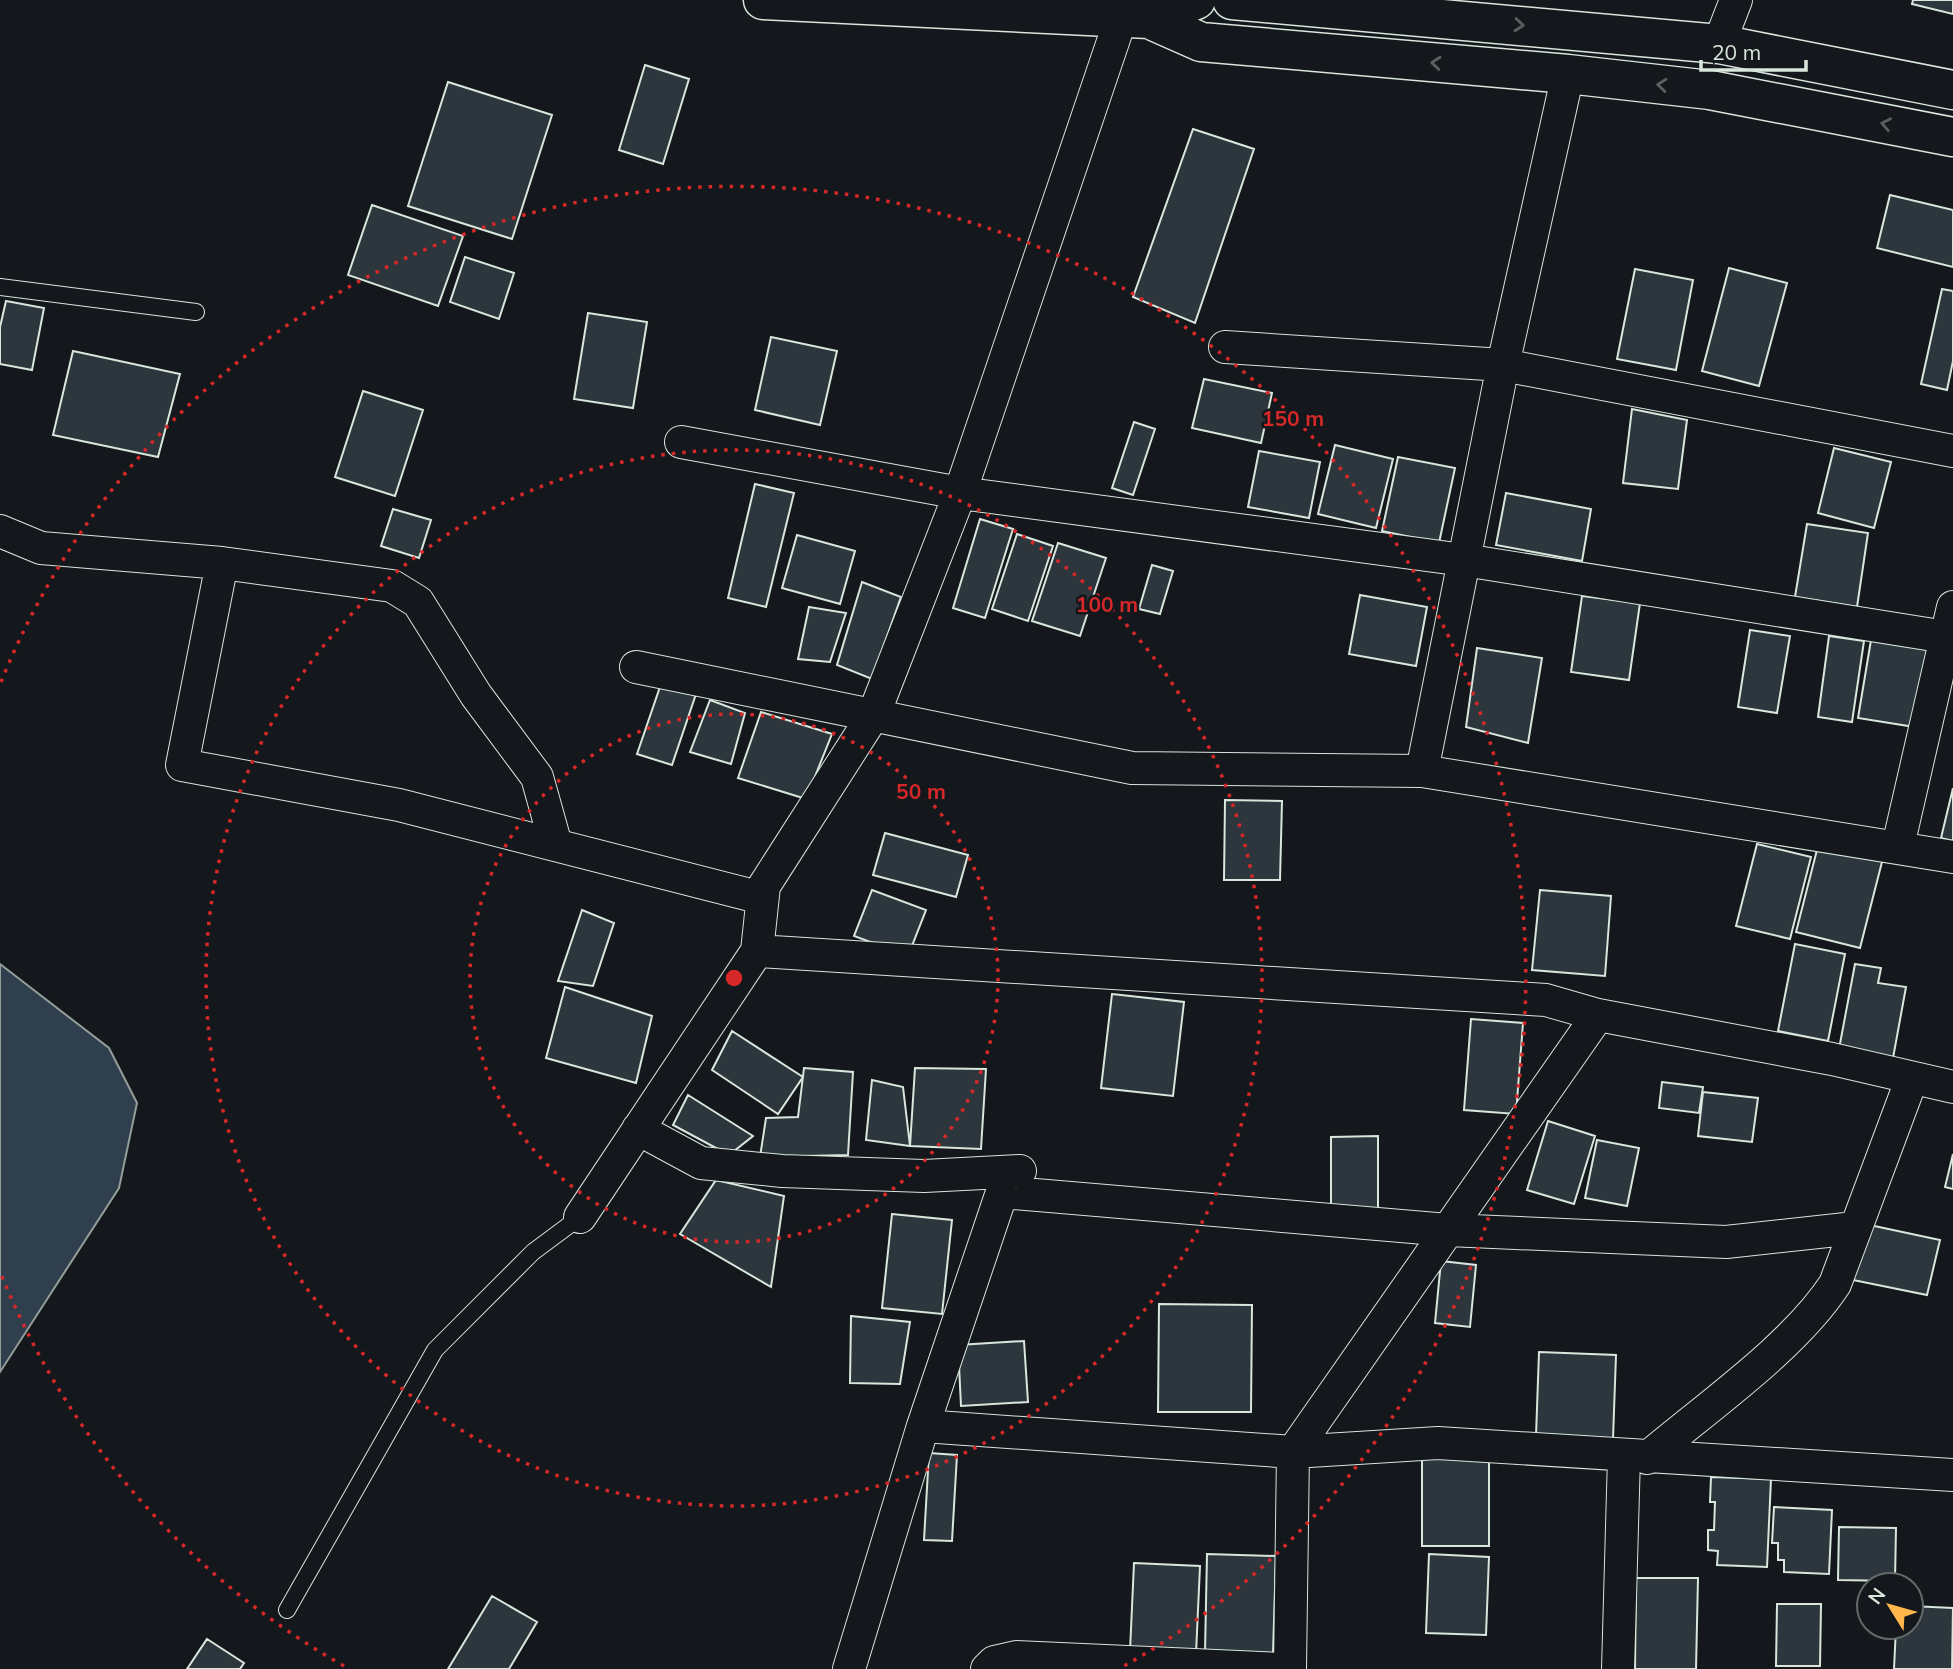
<svg xmlns="http://www.w3.org/2000/svg" width="1953" height="1669" font-family="Mulish,sans-serif">
<style>
.water{fill:#2f3f4d;stroke:#939e99;stroke-width:2}
.building{fill:#2c363c;stroke:#d8e6dc;stroke-width:2}
.lines{fill:none;stroke-linecap:round;stroke-linejoin:round}
.service-casing{stroke:#d8e6dc;stroke-width:18}
.minor-casing{stroke:#d8e6dc;stroke-width:34}
.trunk-casing{stroke:#d8e6dc;stroke-width:41}
.service{stroke:#14181c;stroke-width:16}
.minor{stroke:#14181c;stroke-width:32}
.trunk{stroke:#14181c;stroke-width:38}
.oneway{stroke:#59605f}
.ring{fill:none;stroke:#d62828;stroke-width:3.5;stroke-dasharray:3.5 7}
.centre{fill:#d62828;stroke:#14181c;stroke-width:3.5}
.ring-label{font-size:21px;text-anchor:middle;font-weight:bold;fill:#d62828;stroke:#14181c;stroke-width:5;stroke-linejoin:round;paint-order:stroke}
</style>
<rect width="100%" height="100%" fill="#14181c"/>
<!-- water -->
<path class="water" d="M 0,964 L 109,1048 L 137,1103 L 119,1188 L 0,1372 Z"/>
<!-- building -->
<path class="building" d="M 1913,0 L 1953,0 L 1953,14 L 1912,4 Z
M 645,65 L 689,79 L 663,164 L 619,150 Z
M 448,82 L 552,115 L 512,239 L 408,206 Z
M 1193,129 L 1254,149 L 1195,323 L 1133,297 Z
M 1890,195 L 1953,210 L 1953,267 L 1877,248 Z
M 372,205 L 463,236 L 438,306 L 348,275 Z
M 465,257 L 514,273 L 499,319 L 450,302 Z
M 1729,268 L 1787,283 L 1759,386 L 1702,371 Z
M 1635,269 L 1693,280 L 1676,370 L 1617,359 Z
M 1942,289 L 1953,291 L 1953,361 L 1947,390 L 1921,384 Z
M 6,301 L 44,308 L 32,370 L 0,364 L 0,327 Z
M 588,313 L 647,322 L 633,408 L 574,399 Z
M 771,337 L 837,351 L 820,425 L 755,410 Z
M 73,351 L 180,374 L 158,457 L 53,435 Z
M 1204,379 L 1272,393 L 1261,443 L 1192,428 Z
M 363,391 L 423,410 L 395,496 L 335,477 Z
M 1632,409 L 1687,420 L 1678,489 L 1623,483 Z
M 1134,422 L 1155,429 L 1133,495 L 1112,488 Z
M 1335,445 L 1393,459 L 1376,528 L 1318,514 Z
M 1834,448 L 1891,462 L 1874,528 L 1818,513 Z
M 1259,451 L 1320,462 L 1309,518 L 1248,507 Z
M 1398,457 L 1455,468 L 1439,543 L 1382,531 Z
M 755,484 L 794,493 L 766,607 L 728,598 Z
M 1506,493 L 1591,509 L 1582,561 L 1496,545 Z
M 393,509 L 431,520 L 419,558 L 381,546 Z
M 980,519 L 1013,529 L 985,618 L 953,608 Z
M 1807,524 L 1868,533 L 1857,607 L 1795,597 Z
M 1017,534 L 1053,546 L 1028,621 L 992,609 Z
M 797,535 L 855,551 L 840,604 L 782,588 Z
M 1058,543 L 1106,558 L 1080,636 L 1032,621 Z
M 1152,565 L 1173,571 L 1160,614 L 1139,609 Z
M 862,582 L 901,597 L 872,679 L 837,665 Z
M 1360,595 L 1427,607 L 1416,666 L 1349,654 Z
M 1582,596 L 1640,603 L 1629,680 L 1571,672 Z
M 809,607 L 846,613 L 830,662 L 798,659 Z
M 1750,630 L 1790,636 L 1777,713 L 1738,707 Z
M 1829,636 L 1864,641 L 1852,722 L 1818,717 Z
M 1871,640 L 1933,649 L 1921,728 L 1858,718 Z
M 1477,648 L 1542,658 L 1528,743 L 1466,727 Z
M 661,684 L 697,691 L 672,765 L 637,754 Z
M 710,700 L 745,713 L 731,764 L 690,752 Z
M 761,712 L 832,734 L 806,799 L 738,778 Z
M 1953,788 L 1953,841 L 1941,838 Z
M 1225,800 L 1282,801 L 1280,880 L 1224,880 Z
M 885,833 L 968,855 L 956,897 L 873,875 Z
M 1819,842 L 1883,858 L 1860,948 L 1796,932 Z
M 1757,844 L 1811,857 L 1790,939 L 1736,926 Z
M 872,890 L 926,910 L 908,956 L 854,936 Z
M 1540,890 L 1611,896 L 1605,976 L 1532,970 Z
M 582,910 L 614,923 L 593,986 L 558,981 Z
M 1795,944 L 1845,954 L 1828,1041 L 1778,1031 Z
M 1855,964 L 1881,968 L 1878,983 L 1906,987 L 1893,1058 L 1839,1049 Z
M 565,987 L 652,1016 L 636,1083 L 546,1058 Z
M 1112,994 L 1184,1002 L 1173,1096 L 1101,1088 Z
M 1471,1019 L 1523,1023 L 1516,1114 L 1464,1110 Z
M 732,1031 L 803,1077 L 778,1114 L 712,1070 Z
M 804,1068 L 853,1072 L 848,1155 L 760,1157 L 766,1118 L 798,1117 Z
M 915,1068 L 986,1069 L 981,1149 L 910,1146 Z
M 872,1080 L 903,1087 L 910,1146 L 866,1140 Z
M 1662,1082 L 1703,1087 L 1699,1113 L 1659,1108 Z
M 1703,1092 L 1758,1098 L 1752,1142 L 1698,1136 Z
M 688,1095 L 753,1136 L 729,1155 L 673,1125 Z
M 1548,1121 L 1595,1136 L 1574,1204 L 1527,1190 Z
M 1378,1136 L 1378,1210 L 1331,1210 L 1331,1137 Z
M 1597,1140 L 1639,1148 L 1627,1206 L 1585,1198 Z
M 1953,1154 L 1953,1189 L 1945,1187 Z
M 716,1180 L 784,1196 L 771,1287 L 680,1234 Z
M 892,1214 L 952,1220 L 942,1314 L 882,1308 Z
M 1865,1224 L 1940,1240 L 1927,1295 L 1853,1280 Z
M 1441,1261 L 1476,1265 L 1470,1327 L 1435,1323 Z
M 1159,1304 L 1252,1305 L 1251,1412 L 1158,1412 Z
M 851,1316 L 910,1322 L 900,1384 L 850,1383 Z
M 1024,1341 L 1028,1402 L 961,1406 L 958,1345 Z
M 1539,1352 L 1616,1355 L 1613,1439 L 1536,1436 Z
M 929,1453 L 957,1455 L 952,1541 L 924,1540 Z
M 1489,1458 L 1489,1546 L 1422,1546 L 1422,1459 Z
M 1711,1477 L 1771,1479 L 1767,1567 L 1717,1565 L 1718,1551 L 1708,1550 L 1708,1530 L 1714,1530 L 1715,1502 L 1710,1502 Z
M 1774,1507 L 1832,1510 L 1829,1574 L 1784,1572 L 1784,1560 L 1778,1560 L 1778,1543 L 1772,1543 Z
M 1839,1527 L 1896,1528 L 1895,1581 L 1838,1580 Z
M 1207,1554 L 1276,1556 L 1273,1653 L 1205,1652 Z
M 1429,1554 L 1489,1557 L 1486,1635 L 1426,1633 Z
M 1134,1563 L 1200,1566 L 1196,1654 L 1130,1651 Z
M 1636,1578 L 1698,1578 L 1696,1669 L 1635,1669 Z
M 492,1596 L 537,1622 L 509,1669 L 448,1669 Z
M 1777,1604 L 1821,1604 L 1820,1666 L 1776,1666 Z
M 1911,1606 L 1953,1608 L 1952,1669 L 1894,1669 L 1896,1627 L 1911,1627 Z
M 207,1639 L 244,1663 L 240,1669 L 187,1669 Z"/>
<g class="lines">
<defs>
<path id="service" d="M 0,287 L 196,312
M 287,1610 L 435,1350 L 533,1252 L 580,1217"/>
<path id="minor" d="M 1719,44 L 1736,0
M 1225,347 L 1503,365 L 1953,451
M 681,442 L 960,493 L 1464,560 L 1946,637
M 0,531 L 41,548 L 222,563 L 392,586 L 418,602 L 476,695 L 537,777 L 556,845
M 222,563 L 182,765 L 399,805 L 762,898
M 636,667 L 1132,768 L 1422,771 L 1953,857
M 1422,771 L 1503,365 L 1568,74
M 1898,846 L 1953,607
M 757,951 L 1546,1000 L 1598,1015 L 1832,1059 L 1953,1087
M 638,1129 L 701,1163 L 782,1171 L 924,1176 L 1020,1171 L 1002,1192 L 923,1426 L 849,1669
M 1002,1192 L 1448,1230 L 1726,1242 L 1855,1228
M 580,1217 L 757,951 L 764,886 L 874,714 L 960,493 L 1121,18
M 923,1426 L 1293,1452 L 1290,1669
M 1293,1452 L 1438,1443 L 1953,1475
M 1293,1452 L 1598,1015
M 1647,1458 C 1707,1407 1793,1348 1835,1284 L 1912,1078
M 987,1669 L 994,1662 L 1016,1657 L 1280,1669
M 1618,1669 L 1624,1456"/>
<path id="trunk" d="M 763,0 L 1149,19 L 1201,42 L 1568,74 L 1710,90 L 1953,137
M 1232,0 L 1719,44 L 1953,90
M 1149,19 L 1196,0"/>
</defs>
<!-- service casing -->
<use href="#service" class="service-casing"/>
<!-- minor casing -->
<use href="#minor" class="minor-casing"/>
<!-- trunk casing -->
<use href="#trunk" class="trunk-casing"/>
<!-- service -->
<use href="#service" class="service"/>
<!-- minor -->
<use href="#minor" class="minor"/>
<!-- trunk -->
<use href="#trunk" class="trunk"/>
</g>
<!-- one-way arrows -->
<defs><path id="oneway-chevron" d="M-2-3.5L2.5 0L-2 3.5" fill="none" stroke-width="1.6" stroke-linecap="round" stroke-linejoin="round" transform="scale(1.75)"/></defs>
<g class="oneway">
<use href="#oneway-chevron" transform="translate(1519 25) rotate(5)"/>
<use href="#oneway-chevron" transform="translate(1436 63) rotate(-175)"/>
<use href="#oneway-chevron" transform="translate(1662 85) rotate(-174)"/>
<use href="#oneway-chevron" transform="translate(1886 124) rotate(-169)"/>
</g>
<!-- distance rings -->
<g class="ring">
<circle cx="734" cy="978" r="264"/>
<circle cx="734" cy="978" r="528"/>
<path d="M344 1666A791 791 0 0 1 1 1274M1 682A791 791 0 1 1 1124 1666"/>
</g>
<circle cx="734" cy="978" r="10" class="centre"/>
<g class="ring-label">
<text x="1293" y="426">150 m</text>
<text x="1107" y="612">100 m</text>
<text x="921" y="799">50 m</text>
</g>
<!-- north arrow -->
<g transform="translate(1890 1606) rotate(307)"><circle r="33" fill="#14181c" stroke="#626a69" stroke-width="2"/>
<path d="M0-5L12 26L0 18L-12 26Z" fill="#ffb74d"/>
<text y="-10" font-size="19" font-weight="bold" text-anchor="middle" fill="#d8e6dc">N</text>
</g>
<!-- scale -->
<path d="M1701 60v10h105v-10" fill="none" stroke="#d8e6dc" stroke-width="3.5"/>
<text x="1712" y="60" font-size="21" fill="#d8e6dc" stroke="#14181c" stroke-width="5" paint-order="stroke">20 m</text>
</svg>
